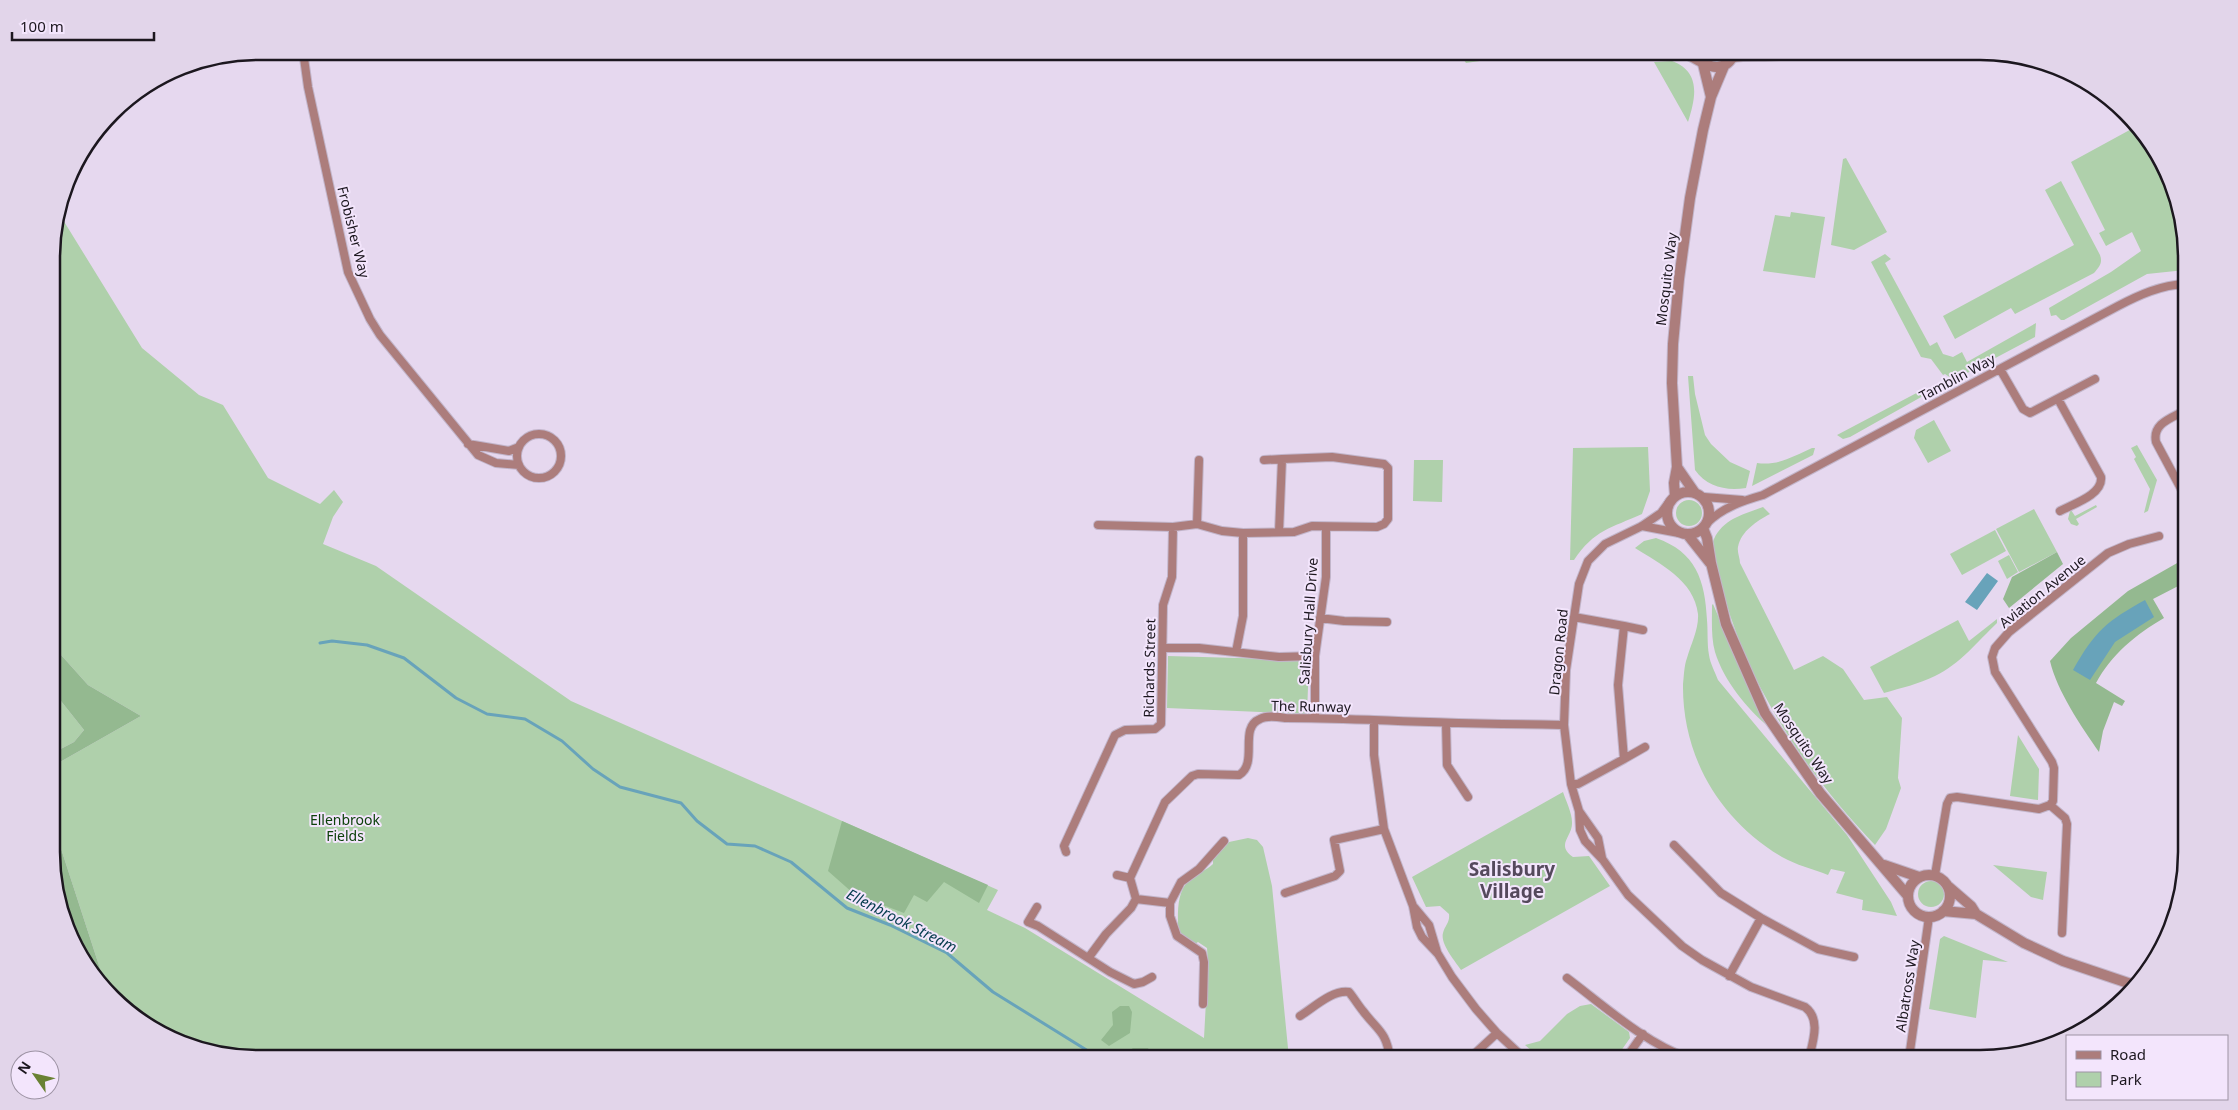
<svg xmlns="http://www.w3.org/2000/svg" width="2238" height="1110" font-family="'Noto Sans',sans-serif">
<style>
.green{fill:#afd0ab}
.forest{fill:#94b990}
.water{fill:#68a3ba}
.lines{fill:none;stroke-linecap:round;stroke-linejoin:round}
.stream{stroke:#68a3ba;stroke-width:3}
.minor-casing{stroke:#c2b5ca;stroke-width:10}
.tertiary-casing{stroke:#c2b5ca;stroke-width:12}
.minor{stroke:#ac7d7c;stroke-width:8}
.tertiary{stroke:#ac7d7c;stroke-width:10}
.labels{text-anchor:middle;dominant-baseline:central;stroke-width:4;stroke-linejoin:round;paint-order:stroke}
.street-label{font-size:14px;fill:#1c171f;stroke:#f3e5fc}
.park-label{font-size:14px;fill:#0c410a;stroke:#f3e5fc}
.water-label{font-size:15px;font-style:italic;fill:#043b4c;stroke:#f3e5fc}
.district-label{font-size:19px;font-weight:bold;fill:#55495c;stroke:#f3e5fc}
.rim{fill:none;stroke:#1c171f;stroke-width:2.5}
</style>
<rect width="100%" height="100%" fill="#e6d8ef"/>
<!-- green -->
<path class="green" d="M 1458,51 L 1533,51 L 1528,54 L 1466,63 Z
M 1672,61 C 1701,72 1696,97 1688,122 L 1654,62 Z
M 2137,126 L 2147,137 L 2149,157 L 2179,210 L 2185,231 L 2185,270 L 2147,274 L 2064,320 L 2061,320 L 2056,315 L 2051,316 L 2049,308 L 2111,272 L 2141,251 L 2132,232 L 2106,246 L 2099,233 L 2105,230 L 2071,162 Z
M 1846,158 L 1887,232 L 1854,250 L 1831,245 L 1843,159 Z
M 2061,181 L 2100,255 C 2103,263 2099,267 2094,273 L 2015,314 L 2011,308 L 1955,339 L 1943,316 L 2074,245 L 2045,190 Z
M 1791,212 L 1825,217 L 1815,278 L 1763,271 L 1775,215 L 1790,217 Z
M 60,215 L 142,348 L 199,395 L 223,405 L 268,478 L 320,504 L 334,490 L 343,502 L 333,517 L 323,544 L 376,566 L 571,701 L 998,890 L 987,910 L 1025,928 L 1204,1038 L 1208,964 L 1207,948 L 1198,942 L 1195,944 L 1187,940 L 1178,931 C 1178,913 1176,892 1190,879 C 1198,872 1206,871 1213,864 L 1213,860 L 1229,842 L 1248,838 L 1257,840 L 1263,847 L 1272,886 L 1289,1058 L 258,1059 L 167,1038 L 106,987 L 53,824 L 53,766 L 141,716 L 88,685 L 53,646 L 52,244 Z
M 1885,254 L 1891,259 L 1885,263 L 1930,346 L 1937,342 L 1943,354 L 1953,357 L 1962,352 L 1967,362 L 2036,323 L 2035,337 L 1954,380 L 1945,374 L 1943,375 L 1931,359 L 1921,357 L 1871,262 Z
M 1688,376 L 1693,376 L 1695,394 L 1705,435 L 1711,444 L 1730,462 L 1750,471 L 1746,488 C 1726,491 1707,487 1695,470 Z
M 1926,388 L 1923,396 L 1850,437 L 1843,439 L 1837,435 Z
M 1934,420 L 1951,451 L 1928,463 L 1914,438 L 1916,430 Z
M 2137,445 L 2157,480 L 2148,511 L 2144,513 L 2150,489 L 2134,459 L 2136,457 L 2131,448 Z
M 1648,447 L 1650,491 L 1642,514 C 1611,528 1594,530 1574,560 L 1570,560 L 1573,448 Z
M 1812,448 L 1815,448 L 1813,455 L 1752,486 L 1757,463 C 1778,466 1794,456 1812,448 Z
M 1414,460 L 1443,460 L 1442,502 L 1413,501 Z
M1676 513a13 13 0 1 1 26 0a13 13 0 1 1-26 0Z
M 2096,505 L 2097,507 L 2076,519 L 2079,524 L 2077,526 L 2071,524 L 2068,519 L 2070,511 L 2071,510 L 2075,516 Z
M 1763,507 L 1770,514 C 1757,521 1741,531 1738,547 C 1737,552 1740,558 1740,563 L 1794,670 L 1823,656 L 1843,669 L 1864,700 L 1887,697 L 1902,718 L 1898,778 L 1901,788 L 1886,829 L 1875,845 C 1804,771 1744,680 1720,580 C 1717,569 1709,550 1714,539 C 1723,519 1744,514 1763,507 Z
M 2034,509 L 2057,552 L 2019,572 L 1996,529 Z
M 1995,530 L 2006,551 L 1962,575 L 1950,554 Z
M 1656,538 C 1696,552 1705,580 1707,620 C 1708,631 1707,644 1709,655 C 1710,663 1715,672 1718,680 L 1847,835 L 1891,902 L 1897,916 L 1862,910 L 1863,900 L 1836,893 L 1845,872 L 1831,869 L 1828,875 C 1813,869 1796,865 1782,857 C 1720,820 1682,757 1683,684 C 1684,676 1684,666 1687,658 C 1691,644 1699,629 1698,614 C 1694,580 1660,564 1635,548 L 1644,541 Z
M 2009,555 L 2018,572 L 2007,579 L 1998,561 Z
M 1713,604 L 1750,691 L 1770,728 C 1747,709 1724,681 1715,652 C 1711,638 1712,620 1712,605 Z
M 1997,619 L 1997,623 C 1978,641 1959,665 1935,676 C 1919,684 1901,688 1884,693 L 1870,667 L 1958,620 L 1969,641 Z
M 1168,656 L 1309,660 L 1307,714 L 1167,708 Z
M 53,691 L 84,730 L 74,742 L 53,753 Z
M 2018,735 L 2039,769 L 2038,800 L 2010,796 Z
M 1563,792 C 1566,801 1572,813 1572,822 C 1573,837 1555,844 1573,857 L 1589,856 L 1610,886 L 1461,970 C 1455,961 1440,944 1443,933 C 1445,925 1450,923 1449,914 L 1440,906 L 1426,907 L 1412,877 Z
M 1993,865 L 2047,872 L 2043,900 L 2031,897 Z
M1918 894a13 13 0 1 1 26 0a13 13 0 1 1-26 0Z
M 1944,936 L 2008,962 L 1983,960 L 1976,1018 L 1929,1009 L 1940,939 Z
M 1591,1004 L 1629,1032 L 1630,1038 L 1616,1058 L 1540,1058 L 1525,1045 L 1540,1041 L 1567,1014 L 1580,1006 Z"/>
<!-- forest -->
<path class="forest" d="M 2057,552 L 2063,564 L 2009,608 L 2003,599 L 2012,577 Z
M 2186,558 L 2186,582 L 2153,599 L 2164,618 C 2135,635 2112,654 2096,683 L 2125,701 L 2122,706 L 2114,702 L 2103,731 L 2099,752 C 2081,726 2057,691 2050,661 L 2071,638 L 2128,591 Z
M 53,646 L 88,685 L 141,716 L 53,766 L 53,753 L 74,742 L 84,730 L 53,691 Z
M 842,821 L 988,885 L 979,903 L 944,882 L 927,902 L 914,895 L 904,913 L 854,894 L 828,871 Z
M 53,824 L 106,987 C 78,964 58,914 53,878 C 51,861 53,842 53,824 Z
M 1120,1006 L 1129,1006 L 1132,1012 L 1130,1033 L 1109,1046 L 1101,1040 L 1113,1025 L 1112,1012 Z
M 1133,1048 L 1148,1048 L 1150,1052 L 1145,1059 L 1120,1057 Z"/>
<!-- water -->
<path class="water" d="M 1987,573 L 1998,581 L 1977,610 L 1965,602 Z
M 2145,600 L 2154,617 L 2115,642 L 2090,680 L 2073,670 C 2095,631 2107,621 2145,600 Z"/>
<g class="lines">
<!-- stream -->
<path class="stream" d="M 320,643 L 332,641 L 367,645 L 404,658 L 456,698 L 487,714 L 525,719 L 562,741 L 593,769 L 620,787 L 681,803 L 697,821 L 727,844 L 755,846 L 791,862 L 847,908 L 890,925 L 947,953 L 993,992 L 1101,1059"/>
<defs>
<path id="minor" d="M 303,51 L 308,87 L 348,272 L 370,319 L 380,335 L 478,455 L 496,463 L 519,465
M 1733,58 C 1753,55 1781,60 1799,51
M 2000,369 L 2023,409 L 2030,413 L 2095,379
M 2058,399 L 2101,477 C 2103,495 2073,504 2060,511
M 2186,410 C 2172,418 2152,423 2156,442 L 2186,498
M517 456a22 22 0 1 1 44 0a22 22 0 1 1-44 0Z
M 468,444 L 509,451 L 519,447
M 1264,460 L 1282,459
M 1704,497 L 1742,500
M 1669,502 L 1661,513 L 1642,526 L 1605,544 L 1588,561 L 1579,584 L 1566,670 L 1564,725 L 1571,784 L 1579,811 L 1580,830 L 1585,841 L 1603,860 L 1628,895 L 1682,946 L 1702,960 L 1751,987 L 1805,1007 C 1821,1019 1813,1041 1809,1058
M 1707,523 C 1722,508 1742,501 1763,495 L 2118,306 C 2139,295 2161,285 2185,284
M 1197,524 L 1199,460
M 1098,525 L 1173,527 L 1197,524 L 1222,531 L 1243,533 L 1294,532 L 1312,526 L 1377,527 L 1384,524 L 1388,519 L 1388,468 L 1384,464 L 1332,457 L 1282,459 L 1279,532
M 1642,526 L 1679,533
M 1320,618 L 1344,621 L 1387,622
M 1624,626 L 1643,630
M 1163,648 L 1199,648 L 1279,657 L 1315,656
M 1236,652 L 1243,616 L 1243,533
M 1315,717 L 1315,656 L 1326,577 L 1326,528
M 1374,720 L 1374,755 L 1384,829 L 1413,906 L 1417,927 L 1422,937 L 1438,954 L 1452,977 L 1476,1009 L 1497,1033 L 1524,1058
M 1446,723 L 1447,765 L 1468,797
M 1624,759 L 1645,747
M 1571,784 L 1578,784 L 1624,759 L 1618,685 L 1624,626 L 1574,617
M 2050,805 L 2065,818 L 2067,824 L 2062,933
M 1579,811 L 1598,838 L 1602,858
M 1674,845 L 1721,893 L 1761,918 L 1818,949 L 1854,957
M 1066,852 L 1064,846 L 1115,735 L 1125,730 L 1155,729 L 1161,724 L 1163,605 L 1172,577 L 1173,527
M 1117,875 L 1130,878
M 1935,875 L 1947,804 L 1950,798 L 1957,797 L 2039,809 L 2050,805 L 2053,801 L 2054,768 L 2052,762 L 1995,672 L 1992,657 L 1995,648 L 2009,632 L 2108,553 L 2129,544 L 2159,536
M 1285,893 L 1335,876 L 1340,871 L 1334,840 L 1384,829
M 1136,899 L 1170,903 L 1181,882 L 1199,869 L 1224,841
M 1170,903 L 1170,916 L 1177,936 L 1202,953 L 1204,962 L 1203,1004
M 1037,907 L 1028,922 L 1038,926 L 1110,972 L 1134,984 L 1143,982 L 1152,977
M 1414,907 L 1429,925 L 1437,952
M 1089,957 L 1106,934 L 1131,908 L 1136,899 L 1130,878 L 1142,852 L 1165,802 L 1192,776 L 1198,774 L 1239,775 C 1259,763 1238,728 1260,719 C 1267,715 1278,717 1286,718 C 1316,718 1344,719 1374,720 C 1437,723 1501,724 1564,725
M 1729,976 L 1761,918
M 1567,978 C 1603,1005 1645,1043 1688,1058
M 1300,1016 C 1313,1008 1333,989 1349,992 C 1354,998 1358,1005 1363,1011 C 1378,1031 1386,1031 1390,1058
M 1290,1055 L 1291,1058
M 1470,1058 L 1497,1033
M 1626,1058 L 1643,1034
M 1909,1058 L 1929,917"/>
<path id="tertiary" d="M 1681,51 C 1701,60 1722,82 1736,51
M 1703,64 L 1711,97
M 1677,467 L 1695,493
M1667 513a21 21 0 1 1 42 0a21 21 0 1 1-42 0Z
M 1675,496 L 1674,483 L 1677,467 L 1672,383 L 1673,344 L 1679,279 L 1690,198 L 1703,130 L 1711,97 L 1724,66
M 1703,528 L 1707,538 L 1711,563 L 1726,624 L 1765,713 L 1820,793 L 1908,896
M 1687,534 L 1710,563
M 1884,865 L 1919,877
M1908 896a21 21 0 1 1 42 0a21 21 0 1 1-42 0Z
M 1949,887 L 1971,906 L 1976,914
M 1943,911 L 1976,914 L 2024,943 L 2063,961 L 2137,986"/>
</defs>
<!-- minor casing -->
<use href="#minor" class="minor-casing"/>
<!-- tertiary casing -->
<use href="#tertiary" class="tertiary-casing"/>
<!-- minor -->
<use href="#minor" class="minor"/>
<!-- tertiary -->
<use href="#tertiary" class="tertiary"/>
</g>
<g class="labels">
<!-- street labels -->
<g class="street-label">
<text transform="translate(354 232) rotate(76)">Frobisher Way</text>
<text transform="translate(1666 279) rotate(-83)">Mosquito Way</text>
<text transform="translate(1957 377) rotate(-28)">Tamblin Way</text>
<text transform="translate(2042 591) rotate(-39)">Aviation Avenue</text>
<text transform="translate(1308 621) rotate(-86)">Salisbury Hall Drive</text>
<text transform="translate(1558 652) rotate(-84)">Dragon Road</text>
<text transform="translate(1149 668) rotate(-89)">Richards Street</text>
<text transform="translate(1311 706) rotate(1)">The Runway</text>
<text transform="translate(1804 743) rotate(56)">Mosquito Way</text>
<text transform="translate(1907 986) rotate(-81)">Albatross Way</text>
</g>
<!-- park labels -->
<g class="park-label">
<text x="345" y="819">Ellenbrook<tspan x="345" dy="16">Fields</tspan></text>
</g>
<!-- water labels -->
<g class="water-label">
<text transform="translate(902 920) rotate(27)">Ellenbrook Stream</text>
</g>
<!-- district labels -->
<g class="district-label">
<text x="1512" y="869">Salisbury<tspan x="1512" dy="22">Village</tspan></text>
</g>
</g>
<!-- crop -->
<path d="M0 0H2238V1110H0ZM258 60H1980A198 198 0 0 1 2178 258V852A198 198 0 0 1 1980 1050H258A198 198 0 0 1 60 852V258A198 198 0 0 1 258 60Z" fill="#e2d5ea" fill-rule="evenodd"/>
<path class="rim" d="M258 60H1980A198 198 0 0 1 2178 258V852A198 198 0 0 1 1980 1050H258A198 198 0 0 1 60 852V258A198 198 0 0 1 258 60Z"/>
<!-- legend -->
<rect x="2066" y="1035" width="162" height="65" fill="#f3e5fc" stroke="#9d93a4"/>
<rect x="2076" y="1051" width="25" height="8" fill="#ac7d7c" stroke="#9d93a4"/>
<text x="2110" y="1060" font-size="15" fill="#1c171f">Road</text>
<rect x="2076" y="1072" width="25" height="15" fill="#afd0ab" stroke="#9d93a4"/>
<text x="2110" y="1085" font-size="15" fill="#1c171f">Park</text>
<!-- north arrow -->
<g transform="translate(35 1075) rotate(304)"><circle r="24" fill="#f3e5fc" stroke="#9d93a4"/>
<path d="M0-4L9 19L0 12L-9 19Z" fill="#698133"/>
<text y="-8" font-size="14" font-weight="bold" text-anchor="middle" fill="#1c171f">N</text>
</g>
<!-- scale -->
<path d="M12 32v8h142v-8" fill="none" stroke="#1c171f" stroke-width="2.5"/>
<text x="20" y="32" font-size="15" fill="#1c171f" stroke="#f3e5fc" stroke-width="4" paint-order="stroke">100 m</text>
</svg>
